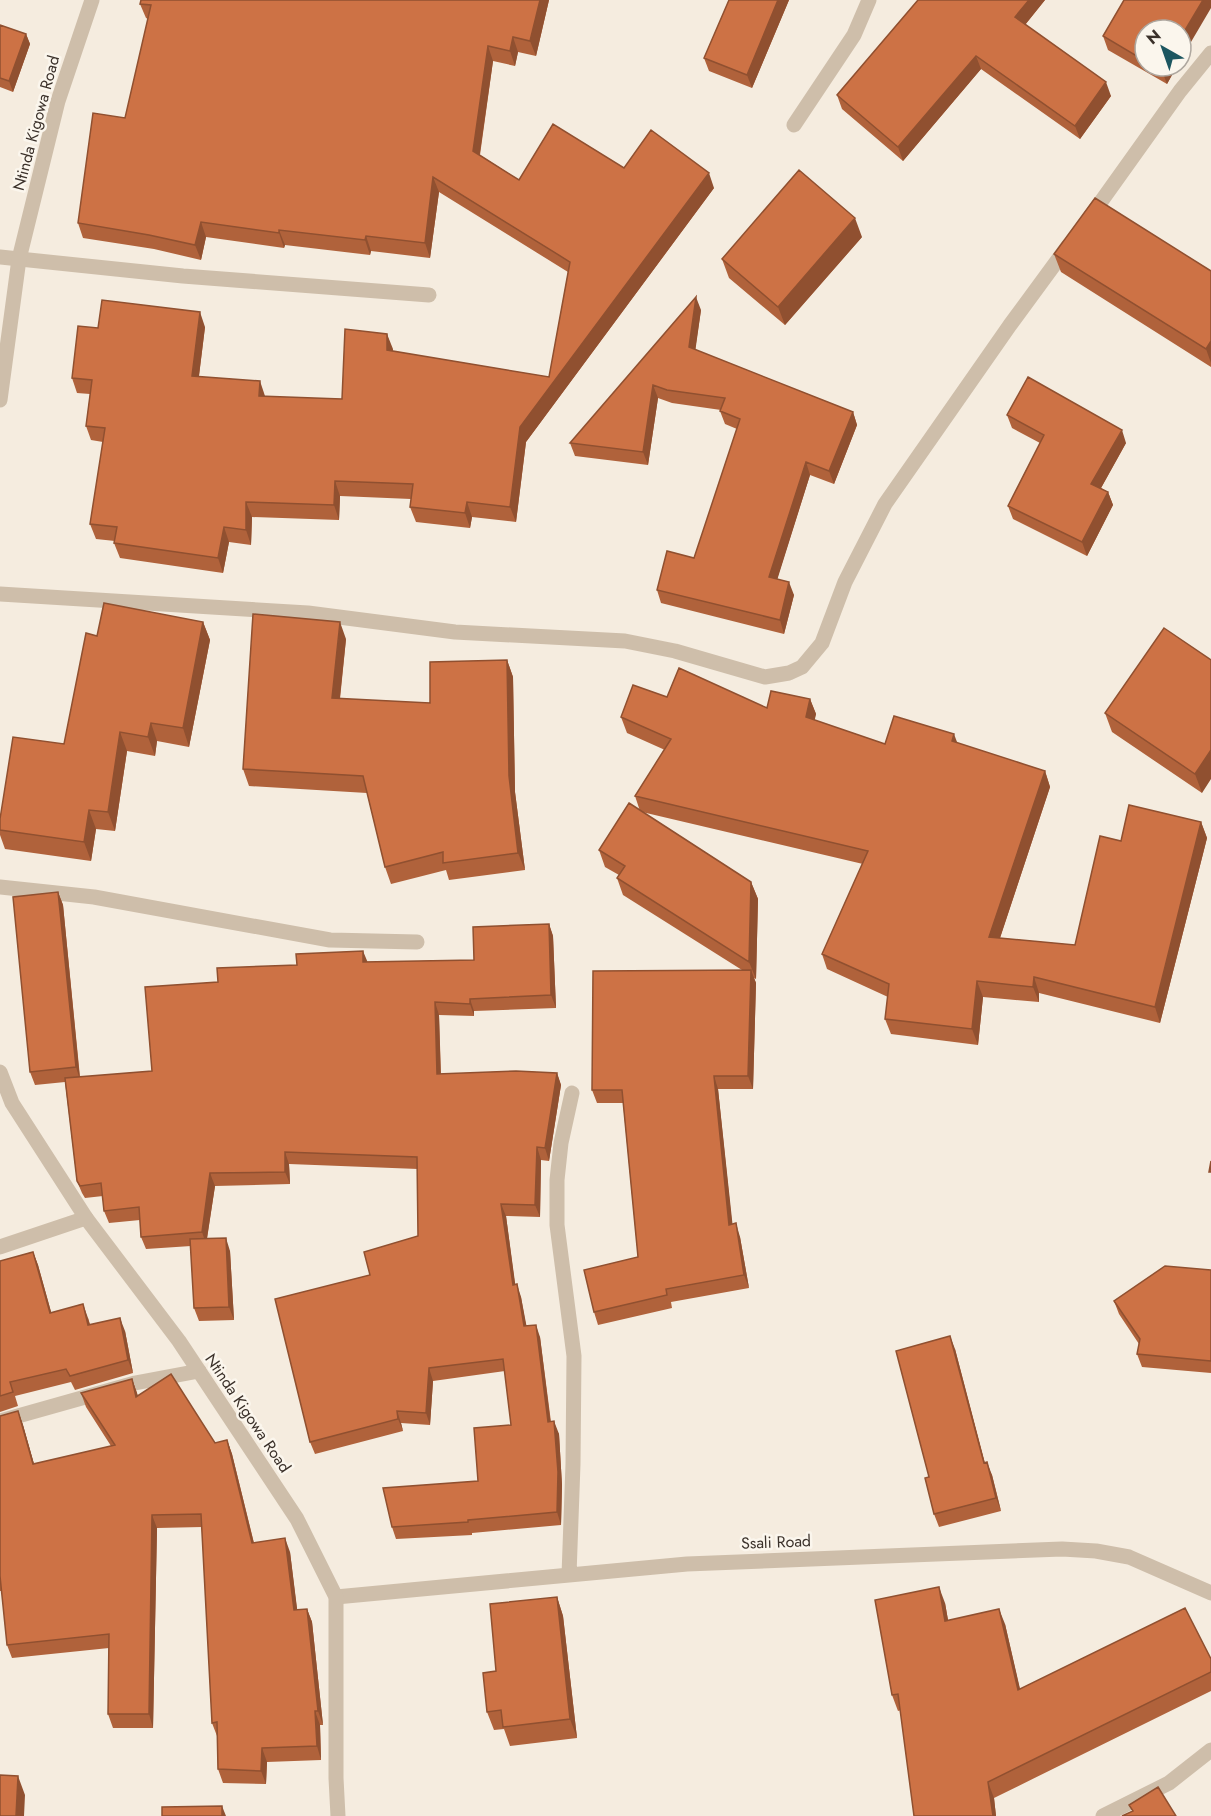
<svg xmlns="http://www.w3.org/2000/svg" width="1211" height="1816" font-family="Jost,sans-serif">
<style>
.lines{fill:none;stroke-linecap:round;stroke-linejoin:round}
.service{stroke:#cebeaa;stroke-width:15}
.minor{stroke:#cebeaa;stroke-width:15}
.tertiary{stroke:#cebeaa;stroke-width:15}
.wall{fill:#b0623b}
.shaded-wall{fill:#905030}
.building{fill:#cd7245;stroke:#905030;stroke-width:1.5}
.labels{text-anchor:middle;dominant-baseline:central;stroke-width:5;stroke-linejoin:round;paint-order:stroke}
.street-label{font-size:16px;fill:#3b312a;stroke:#fbf6ed}
</style>
<rect width="100%" height="100%" fill="#f5ecdf"/>
<g class="lines">
<!-- service -->
<path class="service" d="M 0,887 L 94,897 L 330,940 L 417,942"/>
<!-- minor -->
<path class="minor" d="M 794,125 L 854,35 L 869,0
M 1090,217 L 1180,91 L 1211,53
M 0,257 L 183,276 L 429,295
M 0,594 L 308,613 L 455,632 L 625,641 L 675,651 L 765,677 L 789,673 L 802,667 L 822,643 L 845,582 L 885,504 L 1010,325 L 1068,246
M 0,1247 L 86,1218
M 0,1421 L 135,1383 L 199,1371
M 569,1575 L 573,1464 L 574,1356 L 557,1225 L 557,1180 L 561,1143 L 572,1093
M 336,1597 L 687,1564 L 1062,1549 L 1096,1551 L 1129,1557 L 1211,1593
M 1103,1816 L 1169,1783 L 1211,1750"/>
<!-- tertiary -->
<path class="tertiary" d="M 0,400 L 19,259 L 58,101 L 92,0
M 0,1072 L 12,1103 L 86,1218 L 179,1341 L 297,1519 L 336,1597 L 336,1778 L 338,1816"/>
</g>
<!-- wall -->
<path class="wall" d="M 141,0 L 549,0 L 536,56 L 518,52 L 515,66 L 493,61 L 480,155 L 519,180 L 624,168 L 714,188 L 526,442 L 516,522 L 472,517 L 470,528 L 416,522 L 410,507 L 411,499 L 340,496 L 339,520 L 252,517 L 251,545 L 229,542 L 223,573 L 120,558 L 114,543 L 115,541 L 96,539 L 90,524 L 103,442 L 91,440 L 86,426 L 90,394 L 77,393 L 72,378 L 98,328 L 205,327 L 199,376 L 265,397 L 342,399 L 387,334 L 392,351 L 549,377 L 568,272 L 439,192 L 430,258 L 371,251 L 370,255 L 285,245 L 284,248 L 206,237 L 201,260 L 154,249 L 83,238 L 78,223 L 125,118 L 148,19 L 146,18 L 140,4 Z
M 729,0 L 789,0 L 752,88 L 709,71 L 704,58 Z
M 918,0 L 1045,0 L 1025,25 L 1111,96 L 1080,139 L 981,69 L 903,161 L 842,109 L 837,95 Z
M 0,25 L 26,34 L 30,44 L 13,92 L 0,87 Z
M 1145,30 L 1145,66 L 1177,66 L 1167,84 L 1108,50 L 1103,36 Z
M 862,237 L 785,325 L 729,278 L 722,259 Z
M 1054,254 L 1211,271 L 1211,367 L 1061,272 Z
M 701,310 L 695,350 L 853,412 L 857,425 L 834,484 L 810,475 L 777,579 L 794,595 L 784,634 L 661,603 L 657,590 L 694,558 L 737,429 L 725,424 L 720,411 L 721,410 L 672,403 L 658,398 L 648,465 L 575,456 L 570,443 Z
M 1007,415 L 1126,443 L 1101,488 L 1108,492 L 1113,505 L 1087,556 L 1013,519 L 1008,506 L 1040,443 L 1012,428 Z
M 203,622 L 210,640 L 189,747 L 157,741 L 155,756 L 127,751 L 115,831 L 96,829 L 91,861 L 5,849 L 0,835 L 0,819 L 64,744 L 97,636 Z
M 346,639 L 340,699 L 430,703 L 507,660 L 513,677 L 515,792 L 525,870 L 449,880 L 446,870 L 391,884 L 385,867 L 367,793 L 249,786 L 243,769 Z
M 1211,660 L 1202,793 L 1112,732 L 1105,713 Z
M 667,697 L 767,708 L 810,699 L 816,714 L 814,720 L 885,744 L 957,743 L 1045,771 L 1050,787 L 1000,938 L 1075,945 L 1121,841 L 1201,822 L 1207,838 L 1160,1023 L 1039,993 L 1039,1002 L 983,997 L 978,1045 L 891,1034 L 885,1019 L 888,997 L 827,969 L 822,954 L 863,864 L 642,812 L 751,882 L 758,899 L 756,979 L 754,978 L 756,983 L 753,1089 L 718,1089 L 732,1224 L 740,1237 L 749,1288 L 671,1302 L 672,1308 L 598,1325 L 594,1312 L 638,1257 L 623,1103 L 597,1103 L 592,1090 L 742,970 L 623,895 L 617,878 L 619,875 L 605,867 L 599,850 L 640,811 L 635,796 L 665,750 L 627,733 L 621,717 Z
M 58,892 L 63,905 L 80,1077 L 152,1071 L 218,982 L 367,962 L 474,960 L 549,924 L 553,936 L 556,1008 L 474,1011 L 474,1016 L 439,1015 L 441,1074 L 557,1073 L 561,1085 L 549,1161 L 541,1160 L 540,1217 L 506,1216 L 515,1285 L 521,1297 L 526,1326 L 540,1337 L 551,1422 L 559,1434 L 562,1485 L 561,1525 L 472,1533 L 472,1535 L 396,1539 L 392,1527 L 478,1481 L 511,1425 L 505,1371 L 433,1381 L 430,1425 L 401,1423 L 403,1431 L 315,1454 L 310,1442 L 370,1275 L 418,1236 L 418,1169 L 289,1164 L 290,1184 L 215,1186 L 207,1239 L 230,1251 L 234,1320 L 199,1321 L 194,1308 L 191,1246 L 146,1249 L 141,1237 L 140,1220 L 109,1223 L 104,1211 L 103,1196 L 85,1198 L 82,1193 L 77,1181 L 65,1082 L 35,1085 L 30,1072 Z
M 33,1252 L 38,1265 L 51,1312 L 88,1318 L 90,1324 L 125,1331 L 133,1373 L 75,1390 L 71,1382 L 15,1396 L 18,1406 L 0,1412 L 0,1261 Z
M 1211,1270 L 1211,1373 L 1142,1367 L 1137,1354 L 1139,1344 L 1119,1314 L 1114,1301 Z
M 955,1349 L 985,1463 L 992,1475 L 1001,1511 L 939,1527 L 934,1514 L 929,1477 Z
M 132,1379 L 138,1396 L 215,1443 L 227,1440 L 232,1454 L 254,1543 L 290,1552 L 297,1610 L 307,1609 L 312,1622 L 323,1725 L 320,1725 L 321,1760 L 267,1762 L 266,1784 L 223,1783 L 218,1769 L 217,1736 L 212,1723 L 202,1527 L 157,1528 L 153,1728 L 113,1728 L 108,1714 L 109,1648 L 12,1658 L 7,1645 L 2,1591 L 0,1591 L 0,1416 L 18,1411 L 23,1425 L 34,1464 L 111,1446 L 86,1407 L 81,1393 Z
M 557,1597 L 563,1616 L 577,1738 L 510,1746 L 504,1729 L 494,1730 L 487,1712 L 496,1671 Z
M 945,1603 L 948,1620 L 1005,1624 L 1020,1690 L 1211,1659 L 1211,1691 L 994,1798 L 996,1816 L 914,1816 L 901,1710 L 898,1711 L 892,1695 Z"/>
<!-- shaded-wall -->
<path class="shaded-wall" d="M 540,0 L 549,0 L 536,56 L 530,41 Z
M 778,0 L 789,0 L 752,88 L 747,75 Z
M 1029,0 L 1045,0 L 1020,31 L 1015,17 Z
M 1203,0 L 1211,0 L 1211,8 L 1181,59 L 1181,37 Z
M 26,34 L 30,44 L 13,92 L 9,81 Z
M 513,37 L 518,52 L 515,66 L 510,51 Z
M 488,46 L 493,61 L 478,166 L 473,151 Z
M 976,56 L 981,69 L 903,161 L 898,147 Z
M 1164,66 L 1177,66 L 1167,84 L 1162,71 Z
M 1106,82 L 1111,96 L 1080,139 L 1075,126 Z
M 709,173 L 714,188 L 526,442 L 516,522 L 510,507 L 520,427 Z
M 433,177 L 439,192 L 430,258 L 425,243 Z
M 855,218 L 862,237 L 785,325 L 778,307 Z
M 201,222 L 206,237 L 201,260 L 195,245 Z
M 279,230 L 285,245 L 284,248 L 279,233 Z
M 366,236 L 371,251 L 370,255 L 365,240 Z
M 696,297 L 701,310 L 694,360 L 689,347 Z
M 200,312 L 205,327 L 197,391 L 192,376 Z
M 387,334 L 393,349 L 392,365 L 387,350 Z
M 1211,341 L 1211,363 L 1206,349 Z
M 260,381 L 265,396 L 259,396 Z
M 653,385 L 658,398 L 648,465 L 643,452 Z
M 853,412 L 857,425 L 834,484 L 829,471 Z
M 1122,430 L 1126,443 L 1096,497 L 1091,484 Z
M 806,462 L 810,475 L 774,590 L 769,577 Z
M 335,481 L 340,496 L 339,520 L 334,505 Z
M 1108,492 L 1113,505 L 1087,556 L 1082,542 Z
M 246,502 L 252,517 L 251,545 L 246,530 Z
M 467,502 L 472,517 L 470,528 L 465,513 Z
M 224,527 L 229,542 L 223,573 L 218,558 Z
M 789,582 L 794,595 L 784,634 L 780,620 Z
M 203,622 L 210,640 L 189,747 L 183,728 Z
M 340,622 L 346,639 L 338,715 L 332,698 Z
M 507,660 L 513,677 L 515,792 L 525,870 L 518,853 L 509,776 Z
M 810,699 L 816,714 L 812,733 L 806,717 Z
M 151,723 L 157,741 L 155,756 L 148,737 Z
M 120,732 L 127,751 L 115,831 L 108,812 Z
M 954,734 L 960,750 L 952,741 Z
M 1211,750 L 1211,779 L 1202,793 L 1195,774 Z
M 1045,771 L 1050,787 L 995,953 L 989,937 Z
M 89,810 L 96,829 L 91,861 L 84,842 Z
M 1201,822 L 1207,838 L 1160,1023 L 1155,1007 Z
M 751,882 L 758,899 L 756,979 L 749,962 Z
M 58,892 L 63,905 L 80,1080 L 76,1067 Z
M 549,924 L 553,936 L 556,1008 L 551,995 Z
M 363,951 L 368,963 L 363,962 Z
M 751,970 L 756,983 L 753,1089 L 748,1076 Z
M 1034,977 L 1039,993 L 1039,1002 L 1033,987 Z
M 977,981 L 983,997 L 978,1045 L 972,1029 Z
M 470,999 L 474,1011 L 474,1016 L 470,1004 Z
M 435,1002 L 439,1015 L 441,1086 L 437,1074 Z
M 557,1073 L 561,1085 L 549,1161 L 545,1148 Z
M 714,1076 L 718,1089 L 734,1238 L 729,1225 Z
M 537,1147 L 541,1160 L 540,1217 L 535,1205 Z
M 285,1152 L 289,1164 L 290,1184 L 285,1172 Z
M 210,1173 L 215,1186 L 206,1244 L 202,1232 Z
M 501,1204 L 506,1216 L 517,1297 L 513,1285 Z
M 736,1223 L 740,1237 L 749,1288 L 744,1275 Z
M 226,1238 L 230,1251 L 234,1320 L 229,1307 Z
M 33,1252 L 38,1265 L 55,1326 L 50,1313 Z
M 517,1284 L 521,1297 L 529,1339 L 524,1326 Z
M 83,1304 L 88,1318 L 93,1338 L 88,1325 Z
M 120,1318 L 125,1331 L 133,1373 L 128,1360 Z
M 536,1325 L 540,1337 L 552,1434 L 548,1422 Z
M 950,1336 L 955,1349 L 988,1476 L 984,1463 Z
M 429,1368 L 433,1381 L 430,1425 L 426,1413 Z
M 132,1379 L 137,1393 L 141,1411 L 136,1397 Z
M 18,1411 L 23,1425 L 38,1478 L 33,1464 Z
M 397,1411 L 401,1423 L 403,1431 L 398,1419 Z
M 554,1421 L 559,1434 L 562,1485 L 561,1525 L 557,1512 Z
M 227,1440 L 232,1454 L 257,1556 L 252,1543 Z
M 987,1462 L 992,1475 L 1001,1511 L 996,1498 Z
M 152,1515 L 157,1528 L 153,1728 L 149,1714 Z
M 285,1538 L 290,1552 L 299,1624 L 294,1610 Z
M 939,1587 L 945,1603 L 951,1637 L 945,1621 Z
M 557,1597 L 563,1616 L 577,1738 L 570,1719 Z
M 307,1609 L 312,1622 L 323,1725 L 318,1711 Z
M 999,1609 L 1005,1624 L 1024,1706 L 1018,1690 Z
M 315,1711 L 320,1725 L 321,1760 L 317,1746 Z
M 262,1748 L 267,1762 L 266,1784 L 261,1771 Z
M 18,1776 L 25,1795 L 24,1816 L 16,1816 Z
M 988,1782 L 994,1798 L 996,1816 L 993,1816 Z
M 222,1806 L 226,1816 L 222,1816 Z"/>
<!-- building -->
<path class="building" d="M 141,0 L 540,0 L 530,41 L 513,37 L 510,51 L 488,46 L 473,151 L 519,180 L 553,124 L 624,168 L 651,130 L 709,173 L 520,427 L 510,507 L 467,502 L 465,513 L 410,507 L 413,484 L 335,481 L 334,505 L 246,502 L 246,530 L 224,527 L 218,558 L 114,543 L 117,527 L 90,524 L 105,428 L 86,426 L 92,380 L 72,378 L 78,326 L 98,328 L 102,300 L 200,312 L 192,376 L 260,381 L 259,396 L 342,399 L 345,329 L 387,334 L 387,350 L 549,377 L 570,262 L 433,177 L 425,243 L 366,236 L 365,240 L 279,230 L 279,233 L 201,222 L 195,245 L 149,235 L 78,223 L 93,113 L 125,118 L 151,5 L 140,4 Z
M 729,0 L 778,0 L 747,75 L 704,58 Z
M 918,0 L 1029,0 L 1015,17 L 1106,82 L 1075,126 L 976,56 L 898,147 L 837,95 Z
M 1124,0 L 1203,0 L 1181,37 L 1181,30 L 1145,30 L 1145,61 L 1103,36 Z
M 0,25 L 26,34 L 9,81 L 0,78 Z
M 1154,66 L 1164,66 L 1162,71 Z
M 799,170 L 855,218 L 778,307 L 722,259 Z
M 1095,198 L 1211,271 L 1211,341 L 1206,349 L 1054,254 Z
M 696,297 L 689,347 L 853,412 L 829,471 L 806,462 L 769,577 L 789,582 L 780,620 L 657,590 L 667,551 L 694,558 L 740,419 L 720,411 L 725,398 L 667,390 L 653,385 L 643,452 L 570,443 Z
M 1028,377 L 1122,430 L 1091,484 L 1108,492 L 1082,542 L 1008,506 L 1044,435 L 1007,415 Z
M 104,603 L 203,622 L 183,728 L 151,723 L 148,737 L 120,732 L 108,812 L 89,810 L 84,842 L 0,830 L 0,819 L 13,737 L 64,744 L 86,633 L 97,636 Z
M 253,614 L 340,622 L 332,698 L 430,703 L 430,662 L 507,660 L 509,776 L 518,853 L 443,863 L 443,852 L 385,867 L 363,776 L 243,769 Z
M 1164,628 L 1211,660 L 1211,750 L 1195,774 L 1105,713 Z
M 679,668 L 767,708 L 771,691 L 810,699 L 806,717 L 885,744 L 894,716 L 954,734 L 952,741 L 1045,771 L 989,937 L 1075,945 L 1100,836 L 1121,841 L 1129,805 L 1201,822 L 1155,1007 L 1034,977 L 1033,987 L 977,981 L 972,1029 L 885,1019 L 889,984 L 822,954 L 868,851 L 635,796 L 671,739 L 621,717 L 633,685 L 667,697 Z
M 629,803 L 751,882 L 749,962 L 617,878 L 625,866 L 599,850 Z
M 58,892 L 76,1067 L 30,1072 L 13,897 Z
M 549,924 L 551,995 L 470,999 L 470,1004 L 435,1002 L 437,1074 L 516,1071 L 557,1073 L 545,1148 L 537,1147 L 535,1205 L 501,1204 L 513,1285 L 517,1284 L 524,1326 L 536,1325 L 548,1422 L 554,1421 L 558,1472 L 557,1512 L 468,1520 L 468,1522 L 392,1527 L 383,1488 L 478,1481 L 474,1428 L 511,1425 L 503,1359 L 429,1368 L 426,1413 L 397,1411 L 398,1419 L 310,1442 L 275,1299 L 370,1275 L 364,1252 L 418,1236 L 417,1157 L 285,1152 L 285,1172 L 210,1173 L 202,1232 L 141,1237 L 139,1207 L 104,1211 L 101,1183 L 80,1186 L 77,1181 L 65,1078 L 152,1071 L 145,987 L 218,982 L 217,968 L 297,965 L 296,954 L 363,951 L 363,962 L 474,960 L 473,927 Z
M 751,970 L 748,1076 L 714,1076 L 729,1225 L 736,1223 L 744,1275 L 666,1289 L 667,1295 L 594,1312 L 584,1270 L 638,1257 L 622,1090 L 592,1090 L 593,971 Z
M 1211,1161 L 1211,1172 L 1209,1172 Z
M 226,1238 L 229,1307 L 194,1308 L 190,1239 Z
M 33,1252 L 50,1313 L 83,1304 L 88,1325 L 120,1318 L 128,1360 L 70,1376 L 66,1369 L 10,1382 L 13,1392 L 0,1396 L 0,1261 Z
M 1165,1266 L 1211,1270 L 1211,1361 L 1137,1354 L 1140,1339 L 1114,1301 Z
M 950,1336 L 984,1463 L 987,1462 L 996,1498 L 934,1514 L 925,1478 L 929,1477 L 896,1351 Z
M 171,1374 L 215,1443 L 227,1440 L 252,1543 L 285,1538 L 294,1610 L 307,1609 L 318,1711 L 315,1711 L 317,1746 L 262,1748 L 261,1771 L 218,1769 L 217,1722 L 212,1723 L 201,1514 L 152,1515 L 149,1714 L 108,1714 L 109,1634 L 7,1645 L 0,1576 L 0,1416 L 18,1411 L 33,1464 L 115,1445 L 81,1393 L 132,1379 L 136,1397 Z
M 939,1587 L 945,1621 L 999,1609 L 1018,1690 L 1185,1608 L 1211,1659 L 1211,1672 L 988,1782 L 993,1816 L 914,1816 L 898,1694 L 892,1695 L 875,1600 Z
M 557,1597 L 570,1719 L 503,1727 L 501,1710 L 487,1712 L 483,1673 L 496,1671 L 490,1604 Z
M 0,1775 L 18,1776 L 16,1816 L 0,1816 Z
M 1158,1787 L 1176,1816 L 1122,1816 L 1133,1811 L 1129,1805 Z
M 222,1806 L 222,1816 L 162,1816 L 162,1807 Z"/>
<g class="labels">
<!-- street labels -->
<g class="street-label">
<text transform="translate(36 123) rotate(-75)">Ntinda Kigowa Road</text>
<text transform="translate(248 1413) rotate(56)">Ntinda Kigowa Road</text>
<text transform="translate(776 1542) rotate(-2)">Ssali Road</text>
</g>
</g>
<!-- north arrow -->
<g transform="translate(1163 48) rotate(320)"><circle r="28" fill="#fbf6ed" stroke="#aea79f" stroke-width="1.5"/>
<path d="M0-4.5L10 22L0 15L-10 22Z" fill="#1c5660"/>
<text y="-9" font-size="16" font-weight="bold" text-anchor="middle" fill="#3b312a">N</text>
</g>
</svg>
